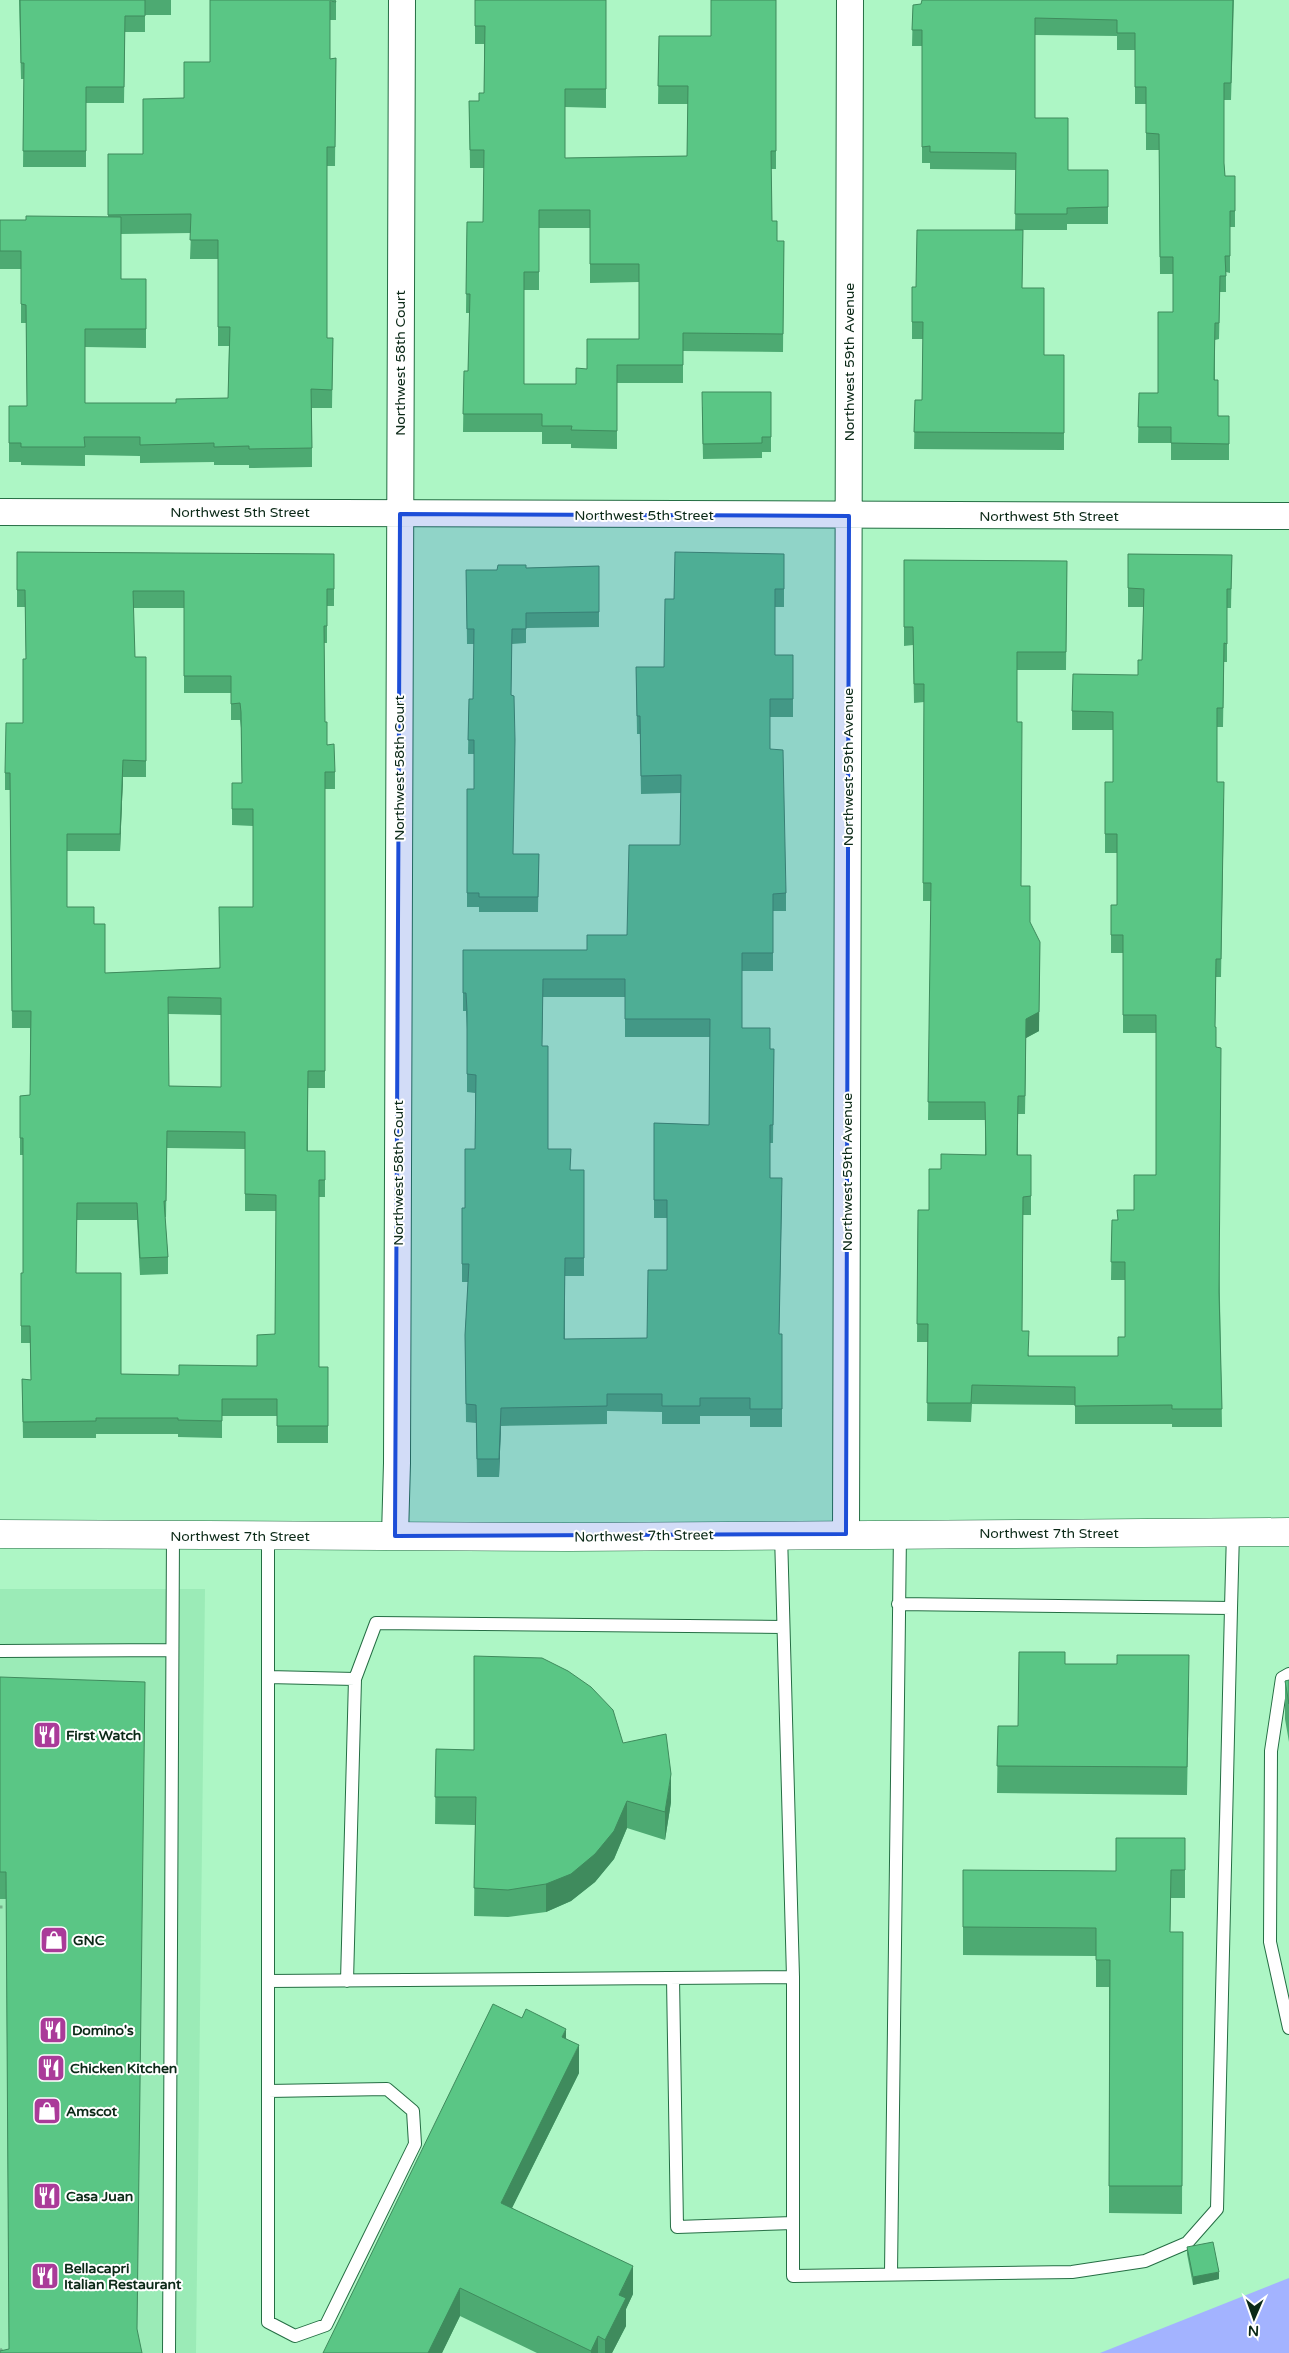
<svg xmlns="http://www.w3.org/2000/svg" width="1289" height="2353" font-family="'Varela Round',sans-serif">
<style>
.built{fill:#9bebb7}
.water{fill:#a3b3ff}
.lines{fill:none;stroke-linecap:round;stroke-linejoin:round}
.lane-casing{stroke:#256e44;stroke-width:14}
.street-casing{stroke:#256e44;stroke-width:28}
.secondary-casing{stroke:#256e44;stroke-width:29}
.path{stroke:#76b08a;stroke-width:3;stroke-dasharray:2.5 4;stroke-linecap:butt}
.lane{stroke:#fff;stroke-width:12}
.street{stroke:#fff;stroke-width:26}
.secondary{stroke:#fff;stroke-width:28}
.wall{fill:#4daa72;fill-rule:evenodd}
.shaded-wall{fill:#3f8b5d}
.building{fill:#5ac685;stroke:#3f8b5d;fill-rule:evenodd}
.marked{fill:#1d4ed8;fill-opacity:0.2;stroke:#1d4ed8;stroke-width:4;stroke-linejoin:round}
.labels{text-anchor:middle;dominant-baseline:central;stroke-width:4;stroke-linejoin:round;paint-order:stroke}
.street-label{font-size:14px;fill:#0b2917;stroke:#fff}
.poi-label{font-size:14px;font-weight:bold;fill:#0b2917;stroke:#fff;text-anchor:start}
</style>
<rect width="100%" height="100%" fill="#adf6c5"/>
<!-- built -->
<path class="built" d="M 0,1589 L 205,1589 L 196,2353 L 0,2353 Z"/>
<!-- water -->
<path class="water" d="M 1289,2278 L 1289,2353 L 1100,2353 Z"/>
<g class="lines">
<defs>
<path id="lane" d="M 781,1534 L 793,1977 L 793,2276 L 1072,2272 L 1145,2261 L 1187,2243 L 1217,2209 L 1231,1608
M 898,1604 L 1231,1608 L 1233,1532
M 0,1651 L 172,1650
M 1289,1674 L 1282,1678 L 1271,1751 L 1270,1942 L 1289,2028
M 268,1677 L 355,1679 L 347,1981
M 355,1679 L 376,1623 L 783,1627
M 673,1978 L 677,2227 L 793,2223
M 268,1981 L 793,1977
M 268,2091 L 387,2089 L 413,2111 L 415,2144 L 326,2325 L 295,2336 L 268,2322 L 268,1536
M 891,2273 L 900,1533
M 169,2353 L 173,1535"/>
<path id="street" d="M 0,512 L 1289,516
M 846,1534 L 850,0
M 395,1536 L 397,1463 L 402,0"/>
<path id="secondary" d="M 0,1534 L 569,1537 L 1289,1532"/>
</defs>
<!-- lane casing -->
<use href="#lane" class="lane-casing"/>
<!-- street casing -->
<use href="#street" class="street-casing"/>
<!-- secondary casing -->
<use href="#secondary" class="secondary-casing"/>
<!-- path -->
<path class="path" d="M 0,1907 L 9,1907
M 0,2349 L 5,2353"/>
<!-- lane -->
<use href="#lane" class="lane"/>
<!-- street -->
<use href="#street" class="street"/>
<!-- secondary -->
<use href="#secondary" class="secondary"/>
</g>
<!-- wall -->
<path class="wall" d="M 19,0 L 171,0 L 171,15 L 145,15 L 145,32 L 125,32 L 124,103 L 86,103 L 86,167 L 23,167 L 24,79 L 21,79 Z
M 210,0 L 336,2 L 336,20 L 330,20 L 330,59 L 336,58 L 335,166 L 327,166 L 327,338 L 333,338 L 332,408 L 312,408 L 312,467 L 249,468 L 249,465 L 214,465 L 214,462 L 140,463 L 140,456 L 85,455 L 85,466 L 21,465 L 21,462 L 9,462 L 9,406 L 27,406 L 26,323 L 21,323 L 21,269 L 0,269 L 0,220 L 26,220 L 108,217 L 108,154 L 143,154 L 210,62 ZM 191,233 L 190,259 L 218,259 L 218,346 L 229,346 L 228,398 L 176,403 L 85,403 L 85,347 L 146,348 L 146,279 L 121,279 L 121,234 Z
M 475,0 L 606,0 L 606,108 L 565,107 L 565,158 L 687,156 L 688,104 L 658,104 L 659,36 L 711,36 L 776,0 L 776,169 L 771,169 L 772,221 L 777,241 L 784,241 L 783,352 L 683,351 L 683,383 L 617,383 L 617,449 L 571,448 L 571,444 L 542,444 L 542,432 L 463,432 L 464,371 L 468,371 L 470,313 L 466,313 L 467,222 L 483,222 L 484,168 L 470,168 L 469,101 L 479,101 L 484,93 L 484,44 L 475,44 ZM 539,228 L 590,228 L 590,283 L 639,282 L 639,339 L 587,369 L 576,384 L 524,384 L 524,290 L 539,290 Z
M 1234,0 L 1231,100 L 1224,100 L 1224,164 L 1225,176 L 1235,176 L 1235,227 L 1230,227 L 1230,273 L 1226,272 L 1226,292 L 1220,292 L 1219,339 L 1215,340 L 1215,380 L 1218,416 L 1229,416 L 1229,460 L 1171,460 L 1171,443 L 1138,443 L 1139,393 L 1158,393 L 1173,312 L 1173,274 L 1160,274 L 1159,150 L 1146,150 L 1146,104 L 1135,104 L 1135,50 L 1117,50 L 1117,36 L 1035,35 L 1035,118 L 1068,170 L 1108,170 L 1108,224 L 1067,224 L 1067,230 L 1023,230 L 1022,288 L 1044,355 L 1064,355 L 1064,450 L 914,449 L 915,400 L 922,400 L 923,339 L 912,339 L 912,287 L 916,287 L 1015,230 L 1016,170 L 930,169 L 930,163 L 922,163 L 922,46 L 912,46 L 913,5 Z
M 771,392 L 771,452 L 762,452 L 762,458 L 703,459 L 702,407 Z
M 17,552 L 334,554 L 334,606 L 327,606 L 327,643 L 324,643 L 325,722 L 327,745 L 335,772 L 335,789 L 325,789 L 325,1088 L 308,1088 L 308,1151 L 325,1151 L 325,1197 L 319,1197 L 319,1367 L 328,1367 L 328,1443 L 277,1443 L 277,1416 L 222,1416 L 222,1438 L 178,1437 L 178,1434 L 96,1434 L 96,1438 L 23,1438 L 22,1379 L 31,1380 L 30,1343 L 21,1343 L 21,1273 L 23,1273 L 23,1155 L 20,1155 L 20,1096 L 30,1095 L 30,1028 L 12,1028 L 10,790 L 5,790 L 5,773 L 23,723 L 26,659 L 25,607 L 17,607 ZM 133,608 L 184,608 L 184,693 L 231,693 L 231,720 L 240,720 L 241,728 L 242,783 L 232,783 L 232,825 L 253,826 L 253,907 L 219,968 L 105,973 L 94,924 L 67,907 L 67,851 L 120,851 L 123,777 L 146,777 L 146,657 L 135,657 ZM 168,1014 L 221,1015 L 221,1087 L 169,1086 ZM 167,1148 L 245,1149 L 245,1211 L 276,1211 L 275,1334 L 257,1366 L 179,1375 L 121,1374 L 76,1273 L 77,1220 L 137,1220 L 140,1275 L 168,1274 L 168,1257 L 165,1217 L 166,1217 Z
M 784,554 L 784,607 L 775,607 L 775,655 L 793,655 L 793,717 L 770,717 L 770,749 L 786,893 L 786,911 L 773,911 L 773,971 L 742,971 L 742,1028 L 770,1049 L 774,1049 L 773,1143 L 770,1143 L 770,1178 L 782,1196 L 779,1334 L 782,1334 L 782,1427 L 750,1427 L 750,1416 L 700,1416 L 700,1424 L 662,1424 L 662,1412 L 607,1411 L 607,1424 L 501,1426 L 499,1477 L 477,1477 L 476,1423 L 466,1422 L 465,1335 L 468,1282 L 462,1282 L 462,1208 L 465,1208 L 475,1149 L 475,1093 L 467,1092 L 467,1029 L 466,1011 L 463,1011 L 463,950 L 587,950 L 627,935 L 680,845 L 681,793 L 641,794 L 640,734 L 637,734 L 636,667 L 664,667 L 674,599 ZM 543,997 L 625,997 L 625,1037 L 710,1037 L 709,1125 L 654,1123 L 654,1218 L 667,1218 L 667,1270 L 647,1338 L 565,1339 L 565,1276 L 584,1276 L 584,1170 L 570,1170 L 548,1149 L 542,1046 Z
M 1128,554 L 1232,555 L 1231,608 L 1227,608 L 1227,662 L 1224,662 L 1223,727 L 1217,727 L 1217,782 L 1224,800 L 1221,977 L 1216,977 L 1215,1027 L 1216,1047 L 1222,1427 L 1172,1427 L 1172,1424 L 1075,1424 L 1075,1405 L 972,1404 L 971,1422 L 927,1421 L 928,1342 L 917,1342 L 918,1210 L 929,1210 L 941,1169 L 985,1155 L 985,1120 L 928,1120 L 931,901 L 923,901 L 924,702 L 914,703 L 913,645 L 904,646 L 904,560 L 1067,561 L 1066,670 L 1017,670 L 1017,722 L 1021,886 L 1030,922 L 1039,1031 L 1026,1038 L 1025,1114 L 1018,1114 L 1018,1155 L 1031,1155 L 1031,1215 L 1023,1215 L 1022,1331 L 1029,1356 L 1118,1356 L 1125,1337 L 1125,1280 L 1111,1280 L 1112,1220 L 1117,1220 L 1134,1210 L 1156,1175 L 1156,1033 L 1123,1033 L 1123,953 L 1111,953 L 1111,905 L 1117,905 L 1117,853 L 1105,853 L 1105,782 L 1113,782 L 1113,730 L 1072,730 L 1072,711 L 1138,675 L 1142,660 L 1144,607 L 1128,607 Z
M 599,566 L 599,627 L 526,628 L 526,643 L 512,644 L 511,695 L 513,854 L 539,854 L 538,912 L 479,912 L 479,907 L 467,907 L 467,789 L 474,789 L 474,754 L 468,754 L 469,699 L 473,699 L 474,644 L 467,644 L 466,570 L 497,570 L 526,568 Z
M 1065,1664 L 1117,1664 L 1189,1683 L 1187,1795 L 997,1793 L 998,1726 L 1018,1726 Z
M 0,1677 L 137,2331 L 9,2349 L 6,1899 L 0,1899 Z
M 1289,1680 L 1289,1742 L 1285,1719 L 1285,1681 Z
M 623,1743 L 671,1802 L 665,1840 L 627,1828 L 614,1859 L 595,1882 L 571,1901 L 546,1912 L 508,1917 L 474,1916 L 475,1825 L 435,1824 L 436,1749 L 474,1750 Z
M 1185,1838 L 1185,1898 L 1171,1898 L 1170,1932 L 1183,1932 L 1182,2214 L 1109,2213 L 1109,1987 L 1096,1987 L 1096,1956 L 963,1955 L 963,1870 L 1116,1871 Z
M 566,2038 L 579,2073 L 512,2208 L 633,2294 L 626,2309 L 626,2326 L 612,2353 L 537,2353 L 460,2316 L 442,2353 L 323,2353 Z
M 1187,2247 L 1219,2279 L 1193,2285 L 1187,2254 Z"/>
<!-- shaded-wall -->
<path class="shaded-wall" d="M 123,760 L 123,777 L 120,851 L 120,834 Z
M 1040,942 L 1039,1031 L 1026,1038 L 1025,1114 L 1026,1019 Z
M 501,1408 L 501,1426 L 499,1477 L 499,1459 Z
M 671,1774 L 671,1802 L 665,1840 L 665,1812 Z
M 627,1801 L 627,1828 L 614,1859 L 595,1882 L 571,1901 L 546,1912 L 546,1884 Z
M 566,2029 L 566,2057 L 562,2037 Z
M 579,2045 L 579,2073 L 501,2230 L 501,2203 Z
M 633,2266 L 633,2294 L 626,2309 L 626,2326 L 612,2353 L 605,2353 L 605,2340 L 619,2295 Z
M 1219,2272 L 1219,2279 L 1193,2285 L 1193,2277 Z
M 460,2288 L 460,2316 L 442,2353 L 428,2353 Z
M 598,2336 L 598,2353 L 591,2353 L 591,2351 Z"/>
<!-- building -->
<path class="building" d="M 20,0 L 145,0 L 145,16 L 125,16 L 124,87 L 86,87 L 86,151 L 23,151 L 24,63 L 21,63 Z
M 210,0 L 335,0 L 336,2 L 330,1 L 330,59 L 336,58 L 335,147 L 327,147 L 327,338 L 333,338 L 332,390 L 311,389 L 312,448 L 249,449 L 249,446 L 214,447 L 214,443 L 140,445 L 140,437 L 84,437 L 85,447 L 21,447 L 21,443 L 9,443 L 9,406 L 27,406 L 26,305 L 21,304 L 21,251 L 0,251 L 0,220 L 26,220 L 26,216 L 121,217 L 121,279 L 146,279 L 146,329 L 85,329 L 85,403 L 176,403 L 176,399 L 228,398 L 230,327 L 218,327 L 218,240 L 190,240 L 191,214 L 108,215 L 108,154 L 143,154 L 143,99 L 184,98 L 184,62 L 210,62 Z
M 475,0 L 606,0 L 606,89 L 565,89 L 565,158 L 687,156 L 688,86 L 658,86 L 659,36 L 711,36 L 711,0 L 776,0 L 776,151 L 771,151 L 772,221 L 777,221 L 777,241 L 784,241 L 783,334 L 683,333 L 683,365 L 617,365 L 617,431 L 571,430 L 572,426 L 542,426 L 542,414 L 463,414 L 464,371 L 468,371 L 470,294 L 466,294 L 467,222 L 483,222 L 484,150 L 470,150 L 469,101 L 479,101 L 479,93 L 484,93 L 485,26 L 475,26 ZM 539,210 L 590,210 L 590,264 L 639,264 L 639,339 L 587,339 L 587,369 L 576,368 L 576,384 L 524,384 L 524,272 L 539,272 Z
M 922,0 L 1233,0 L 1231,83 L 1224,83 L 1224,163 L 1225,176 L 1235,176 L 1235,211 L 1230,211 L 1230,256 L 1225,256 L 1226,276 L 1220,276 L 1219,323 L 1215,323 L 1214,380 L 1218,380 L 1218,416 L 1229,416 L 1229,444 L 1171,443 L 1171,427 L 1138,427 L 1139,393 L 1158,393 L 1158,312 L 1173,312 L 1173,257 L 1160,257 L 1159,134 L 1146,133 L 1146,87 L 1135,87 L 1135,33 L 1117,33 L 1117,20 L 1035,18 L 1035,118 L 1068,118 L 1068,170 L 1108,170 L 1108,207 L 1067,208 L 1067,214 L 1015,214 L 1016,153 L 930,152 L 930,146 L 922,147 L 922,30 L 912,30 L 913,5 L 921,4 Z
M 917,230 L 1023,230 L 1022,288 L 1044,288 L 1044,355 L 1064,355 L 1064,433 L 914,432 L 915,400 L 922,400 L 923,322 L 912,322 L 912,287 L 916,287 Z
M 702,392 L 771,392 L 771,437 L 762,437 L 762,443 L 703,444 Z
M 17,552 L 334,554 L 334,589 L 327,589 L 327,626 L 324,626 L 325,722 L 327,722 L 327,745 L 334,744 L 335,772 L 325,772 L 325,1071 L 308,1071 L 307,1151 L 325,1151 L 325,1180 L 319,1180 L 319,1367 L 328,1367 L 328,1426 L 277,1426 L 277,1399 L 222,1399 L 222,1421 L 178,1420 L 178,1418 L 96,1418 L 96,1421 L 23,1422 L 22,1379 L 31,1380 L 30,1326 L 21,1326 L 21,1273 L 23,1273 L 23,1138 L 20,1138 L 20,1096 L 30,1095 L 31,1011 L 12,1011 L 10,773 L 5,773 L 6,723 L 23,723 L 23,659 L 26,659 L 25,590 L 17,590 ZM 133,591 L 184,591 L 184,676 L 231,676 L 231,704 L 240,703 L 241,712 L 242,783 L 232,783 L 232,809 L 253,809 L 253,907 L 219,907 L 220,968 L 105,973 L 105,924 L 94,924 L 94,907 L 67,907 L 67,834 L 120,834 L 123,760 L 146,761 L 146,657 L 135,657 ZM 168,997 L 221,998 L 221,1087 L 169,1086 ZM 167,1131 L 245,1132 L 245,1194 L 276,1195 L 275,1334 L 257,1335 L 257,1366 L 179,1365 L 179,1375 L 121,1374 L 121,1273 L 76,1273 L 77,1203 L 137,1203 L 140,1258 L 168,1257 L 164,1201 L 166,1201 Z
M 675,552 L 784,554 L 784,589 L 775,589 L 775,655 L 793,655 L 793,699 L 770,699 L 770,749 L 783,750 L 786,893 L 773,894 L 773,953 L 742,953 L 742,1028 L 770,1028 L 770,1049 L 774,1049 L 773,1125 L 770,1125 L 770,1178 L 782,1178 L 779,1334 L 782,1334 L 782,1409 L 750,1409 L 750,1398 L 700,1398 L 700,1406 L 662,1406 L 662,1394 L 607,1394 L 607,1406 L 501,1408 L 499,1459 L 477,1459 L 476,1405 L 466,1404 L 465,1335 L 469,1264 L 462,1264 L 462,1208 L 465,1208 L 465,1149 L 475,1149 L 476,1075 L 467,1074 L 467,1011 L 466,993 L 463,993 L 463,950 L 587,950 L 587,935 L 627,935 L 629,845 L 680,845 L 681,775 L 641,776 L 640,716 L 637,716 L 636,667 L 664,667 L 665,599 L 674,599 ZM 543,979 L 625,979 L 625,1019 L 710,1019 L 709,1125 L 654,1123 L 654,1200 L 667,1200 L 667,1270 L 648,1270 L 647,1338 L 564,1339 L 565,1258 L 584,1258 L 584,1170 L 570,1170 L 571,1149 L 548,1149 L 548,1046 L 542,1046 Z
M 1128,554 L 1232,555 L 1231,589 L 1227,589 L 1227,644 L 1224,643 L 1223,708 L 1217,708 L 1217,782 L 1224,782 L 1221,959 L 1216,959 L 1215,1027 L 1216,1027 L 1216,1047 L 1221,1048 L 1219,1292 L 1222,1409 L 1172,1409 L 1172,1405 L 1075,1406 L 1075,1387 L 972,1385 L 971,1403 L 927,1403 L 928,1324 L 917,1324 L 918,1210 L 929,1210 L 929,1169 L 941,1169 L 941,1154 L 986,1155 L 985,1102 L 928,1102 L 931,883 L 923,883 L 924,684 L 914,684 L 913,627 L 904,627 L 904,560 L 1067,561 L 1066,652 L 1017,652 L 1017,722 L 1022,722 L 1021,886 L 1030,886 L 1030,922 L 1040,942 L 1039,1012 L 1026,1019 L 1025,1096 L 1018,1096 L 1017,1155 L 1031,1155 L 1031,1196 L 1023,1197 L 1022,1331 L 1029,1331 L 1028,1356 L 1118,1356 L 1118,1337 L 1125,1337 L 1125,1262 L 1111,1262 L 1112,1220 L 1118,1220 L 1117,1210 L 1134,1210 L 1134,1175 L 1156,1175 L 1156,1015 L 1123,1015 L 1123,935 L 1111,935 L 1111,905 L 1117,905 L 1117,834 L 1105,834 L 1105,782 L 1113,782 L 1113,712 L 1072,711 L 1073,674 L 1138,675 L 1138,660 L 1142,660 L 1144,589 L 1128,588 Z
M 498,565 L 526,565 L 526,568 L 599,566 L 599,612 L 526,613 L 526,629 L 512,629 L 511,695 L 514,696 L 515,740 L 513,854 L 539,854 L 538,897 L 479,897 L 479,893 L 467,893 L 467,789 L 474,789 L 474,740 L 468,740 L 469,699 L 473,699 L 474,629 L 467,629 L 466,570 L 497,570 Z
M 1019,1652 L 1065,1652 L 1065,1664 L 1117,1664 L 1117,1655 L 1189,1655 L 1187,1767 L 997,1766 L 998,1726 L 1018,1726 Z
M 474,1656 L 542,1658 L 568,1671 L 591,1687 L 613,1710 L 623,1743 L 666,1734 L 671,1774 L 665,1812 L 627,1801 L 614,1831 L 595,1854 L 571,1874 L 546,1884 L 508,1890 L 474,1888 L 476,1797 L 435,1797 L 436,1749 L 474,1750 Z
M 0,1677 L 145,1682 L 137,2329 L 142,2353 L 0,2353 L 0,2351 L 9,2349 L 6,1872 L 0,1872 Z
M 1289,1680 L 1289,1704 L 1285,1681 Z
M 1116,1838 L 1185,1838 L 1185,1870 L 1171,1870 L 1170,1932 L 1183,1932 L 1182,2186 L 1109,2186 L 1110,1960 L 1096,1960 L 1096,1928 L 963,1927 L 963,1870 L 1116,1871 Z
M 493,2004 L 522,2018 L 526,2009 L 566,2029 L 562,2037 L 579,2045 L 501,2203 L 633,2266 L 619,2295 L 626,2298 L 605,2340 L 598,2336 L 591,2351 L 460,2288 L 428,2353 L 323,2353 Z
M 1213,2242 L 1219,2272 L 1193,2277 L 1187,2247 Z"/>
<!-- marked area -->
<path class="marked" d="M 400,514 L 849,516 L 846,1534 L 395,1536 Z"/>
<!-- icons -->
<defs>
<symbol id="restaurant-square" viewBox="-11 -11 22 22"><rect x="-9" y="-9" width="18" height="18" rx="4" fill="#aa3b99" stroke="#fff"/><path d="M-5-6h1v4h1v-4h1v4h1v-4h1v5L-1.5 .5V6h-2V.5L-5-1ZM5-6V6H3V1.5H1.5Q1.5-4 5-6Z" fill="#fff"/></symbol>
<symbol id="shop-square" viewBox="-11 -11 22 22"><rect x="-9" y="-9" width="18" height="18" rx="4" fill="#aa3b99" stroke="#fff"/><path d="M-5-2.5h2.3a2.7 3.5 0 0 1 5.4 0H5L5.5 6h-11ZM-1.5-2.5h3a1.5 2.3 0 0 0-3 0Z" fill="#fff"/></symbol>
</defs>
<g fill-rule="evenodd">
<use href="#restaurant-square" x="31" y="1719" width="32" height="32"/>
<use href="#shop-square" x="38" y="1924" width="32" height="32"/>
<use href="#restaurant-square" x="37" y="2014" width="32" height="32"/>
<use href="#restaurant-square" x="35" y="2052" width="32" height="32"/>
<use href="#shop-square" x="31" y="2095" width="32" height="32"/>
<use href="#restaurant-square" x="31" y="2180" width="32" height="32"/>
<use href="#restaurant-square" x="29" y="2260" width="32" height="32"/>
</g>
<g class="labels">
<!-- street labels -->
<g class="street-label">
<text transform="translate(849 362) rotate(-90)">Northwest 59th Avenue</text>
<text transform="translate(400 363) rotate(-90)">Northwest 58th Court</text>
<text x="240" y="512">Northwest 5th Street</text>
<text x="644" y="515">Northwest 5th Street</text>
<text x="1049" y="516">Northwest 5th Street</text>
<text transform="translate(848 767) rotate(-90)">Northwest 59th Avenue</text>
<text transform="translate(399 768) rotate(-90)">Northwest 58th Court</text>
<text transform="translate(847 1172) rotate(-90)">Northwest 59th Avenue</text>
<text transform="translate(398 1173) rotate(-90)">Northwest 58th Court</text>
<text x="1049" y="1533">Northwest 7th Street</text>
<text x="240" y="1536">Northwest 7th Street</text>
<text transform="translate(644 1536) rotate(-1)">Northwest 7th Street</text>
</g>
<!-- poi labels -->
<g class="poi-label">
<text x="66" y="1735">First Watch</text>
<text x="73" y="1940">GNC</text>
<text x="72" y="2030">Domino's</text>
<text x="70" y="2068">Chicken Kitchen</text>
<text x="66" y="2111">Amscot</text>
<text x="66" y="2196">Casa Juan</text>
<text x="64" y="2268">Bellacapri<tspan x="64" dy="16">Italian Restaurant</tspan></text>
</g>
</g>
<!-- north arrow -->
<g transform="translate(1254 2318) rotate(182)" stroke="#ffffff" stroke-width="4" paint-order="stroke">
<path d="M0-4L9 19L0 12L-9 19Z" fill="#0b2917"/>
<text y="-8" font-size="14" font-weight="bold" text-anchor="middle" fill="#0b2917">N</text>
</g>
</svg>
